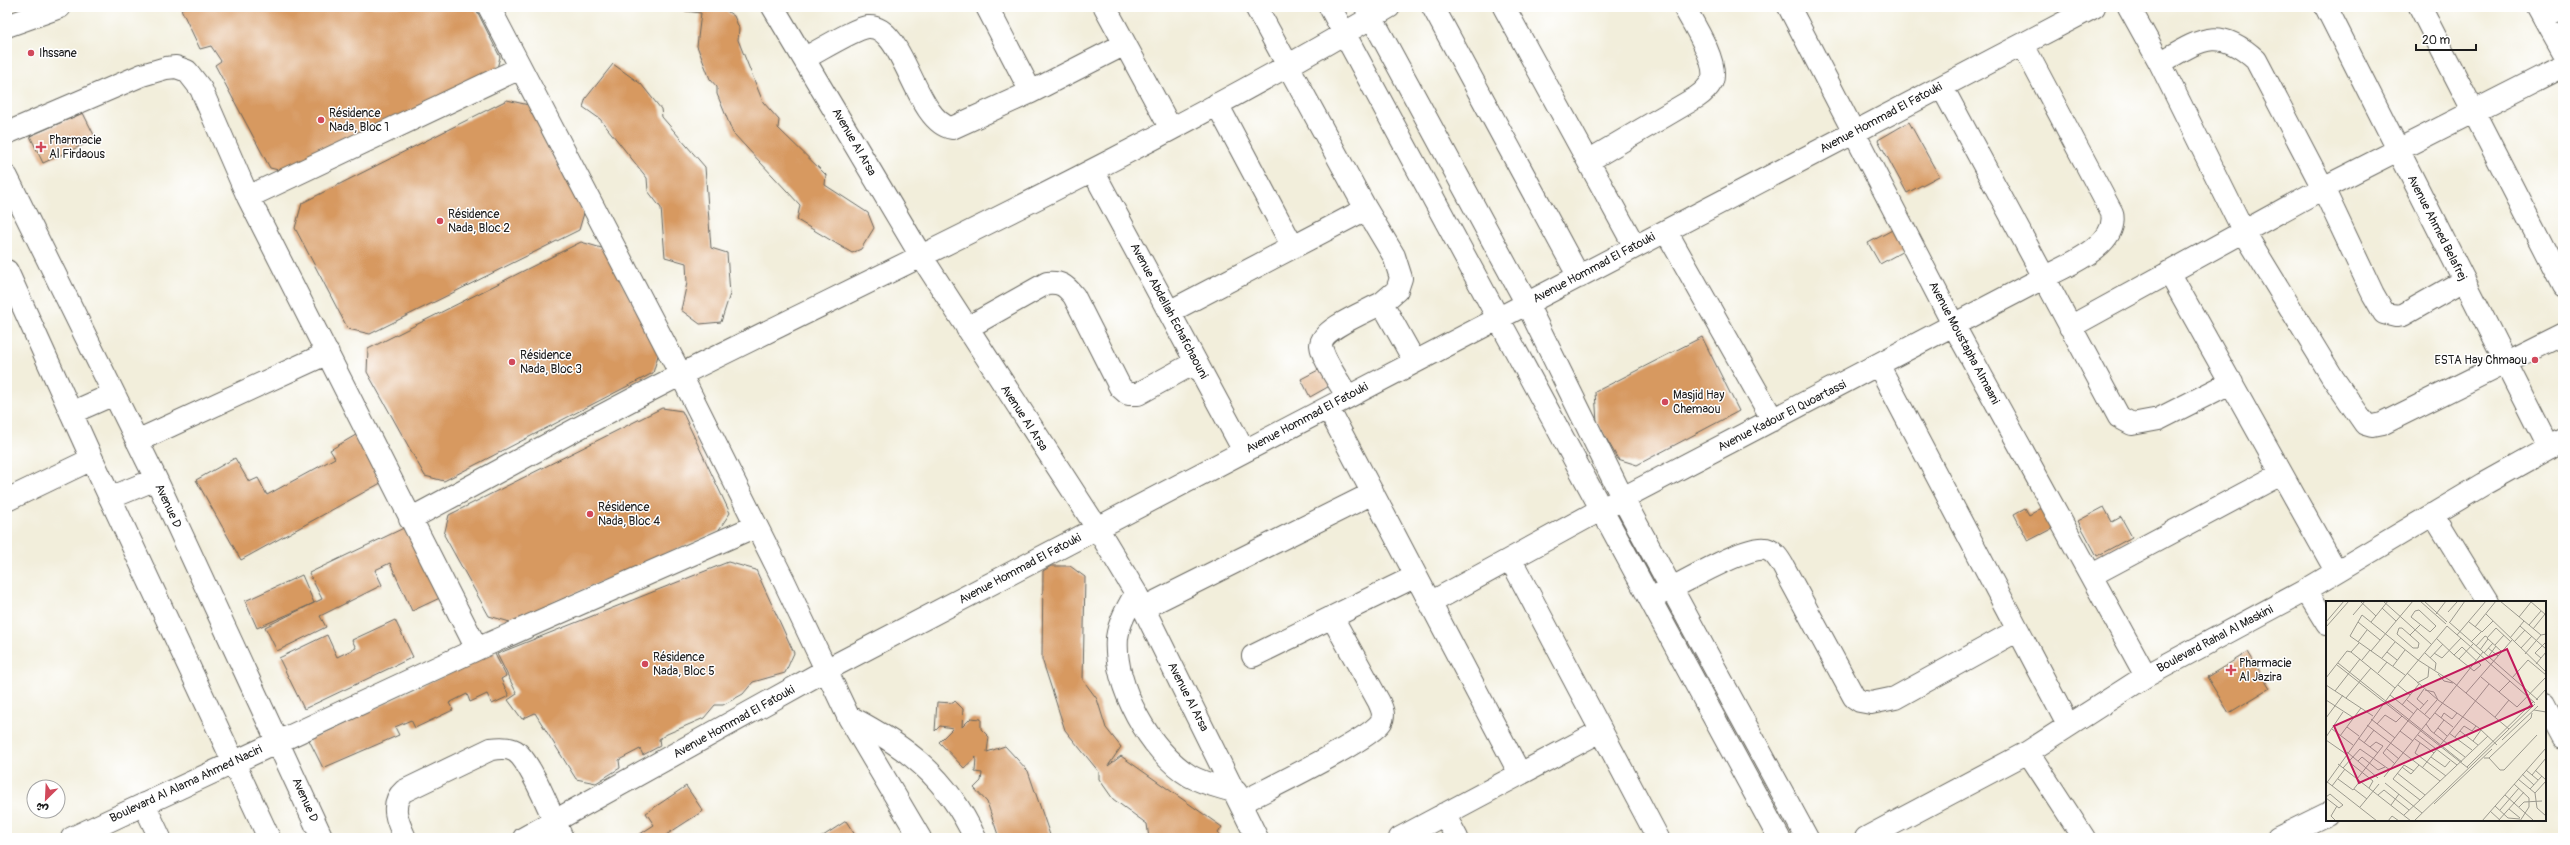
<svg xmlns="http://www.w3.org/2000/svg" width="2570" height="845" font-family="Pangolin,'Playpen Sans Arabic',sans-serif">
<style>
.building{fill:#d79961}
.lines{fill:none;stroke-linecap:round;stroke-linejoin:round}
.minor-casing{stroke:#67665f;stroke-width:24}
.minor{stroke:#fff;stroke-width:22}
.poi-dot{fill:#d1495b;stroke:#fff;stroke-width:1.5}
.labels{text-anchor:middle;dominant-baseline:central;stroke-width:3;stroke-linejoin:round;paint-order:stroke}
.poi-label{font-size:12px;fill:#1c1c1c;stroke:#fff;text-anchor:start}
.street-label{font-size:12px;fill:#1c1c1c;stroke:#fff}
.inset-road{fill:none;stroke:#9c9a8f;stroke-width:1}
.view{fill:#c2185b;fill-opacity:0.15;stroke:#c2185b;stroke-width:2}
.inset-edge{fill:none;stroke:#1c1c1c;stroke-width:2}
</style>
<rect width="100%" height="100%" fill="#fff"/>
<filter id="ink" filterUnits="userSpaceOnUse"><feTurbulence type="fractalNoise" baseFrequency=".025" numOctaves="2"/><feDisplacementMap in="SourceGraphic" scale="8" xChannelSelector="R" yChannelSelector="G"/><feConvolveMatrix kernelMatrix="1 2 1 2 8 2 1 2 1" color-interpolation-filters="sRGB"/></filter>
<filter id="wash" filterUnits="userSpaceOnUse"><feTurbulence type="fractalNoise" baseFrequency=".012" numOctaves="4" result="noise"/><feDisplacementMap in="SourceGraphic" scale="16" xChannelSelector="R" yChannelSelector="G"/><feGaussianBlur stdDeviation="0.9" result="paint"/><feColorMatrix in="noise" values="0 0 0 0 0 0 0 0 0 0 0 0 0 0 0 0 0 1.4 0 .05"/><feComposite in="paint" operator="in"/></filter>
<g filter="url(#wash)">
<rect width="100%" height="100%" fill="#f2eedb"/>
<g id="blocks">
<!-- building -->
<path class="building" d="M 185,7 L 475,7 L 500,57 L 496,72 L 291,173 L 270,168 L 215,65 L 221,61 L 211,46 L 200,49 L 181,9 Z
M 683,7 L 721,7 L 734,16 L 739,28 L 738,40 L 763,102 L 779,120 L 778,128 L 826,175 L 825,185 L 868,213 L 874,228 L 861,249 L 852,253 L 797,220 L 800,205 L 733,133 L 717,94 L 717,87 L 710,79 L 697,46 L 701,13 L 685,11 Z
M 613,64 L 641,84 L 661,109 L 662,117 L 705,167 L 711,248 L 727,253 L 730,294 L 721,322 L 700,324 L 681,310 L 687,283 L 686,263 L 665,257 L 661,208 L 648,191 L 647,178 L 600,119 L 583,107 L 586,98 Z
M 507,100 L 533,106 L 584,213 L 579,230 L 370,334 L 348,329 L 295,228 L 302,203 Z
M 83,113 L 96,139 L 43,163 L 30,136 Z
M 1909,122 L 1939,176 L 1907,193 L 1878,140 Z
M 1896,228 L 1907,249 L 1880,264 L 1868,243 Z
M 581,242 L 605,249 L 659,352 L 653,373 L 444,481 L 425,476 L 367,372 L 368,349 Z
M 1702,337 L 1739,411 L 1637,465 L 1618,459 L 1597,422 L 1595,392 Z
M 1326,366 L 1335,383 L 1310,397 L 1301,379 Z
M 662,408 L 682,411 L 730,513 L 718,531 L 510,622 L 489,616 L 444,535 L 449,515 Z
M 361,432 L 388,479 L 241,560 L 196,480 L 235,458 L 249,482 L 258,478 L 267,495 L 335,458 L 330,450 Z
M 2104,507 L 2112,522 L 2121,517 L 2132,537 L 2097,556 L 2078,521 Z
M 2025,508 L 2029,515 L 2042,508 L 2053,528 L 2028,541 L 2014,514 Z
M 408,526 L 444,596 L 412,611 L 390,563 L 375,570 L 382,585 L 320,616 L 326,627 L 277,651 L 265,627 L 322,599 L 309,573 Z
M 728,562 L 756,570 L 794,653 L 785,673 L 753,682 L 743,694 L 723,705 L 715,705 L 704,718 L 667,734 L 659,739 L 660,746 L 643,755 L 640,749 L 619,760 L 620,768 L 596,783 L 576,779 L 535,713 L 522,719 L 508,700 L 517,694 L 497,654 Z
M 1051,566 L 1070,566 L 1085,577 L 1083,680 L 1097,699 L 1106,728 L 1121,747 L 1108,766 L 1121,756 L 1222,827 L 1218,833 L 1222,838 L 1171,838 L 1168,835 L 1149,838 L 1147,824 L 1113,799 L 1099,779 L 1099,772 L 1065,730 L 1042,659 L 1043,571 Z
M 302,575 L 314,603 L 257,628 L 245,601 Z
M 395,620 L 413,657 L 304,709 L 279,658 L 327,635 L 337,657 L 356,648 L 352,640 Z
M 494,652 L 506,676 L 501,679 L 509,696 L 492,704 L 487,694 L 470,702 L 467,694 L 449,703 L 453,710 L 415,728 L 411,720 L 395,727 L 399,735 L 323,768 L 309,740 Z
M 2248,652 L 2270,688 L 2229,713 L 2207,677 Z
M 955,701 L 963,709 L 962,727 L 971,718 L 981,719 L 981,729 L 989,737 L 987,752 L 1005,746 L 1028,771 L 1051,838 L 999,838 L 987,802 L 974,788 L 981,781 L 982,773 L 975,772 L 976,757 L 964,768 L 939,742 L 953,728 L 940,726 L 935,731 L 937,702 L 953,703 Z
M 686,786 L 703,811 L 666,835 L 668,838 L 634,838 L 654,825 L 646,813 Z
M 846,821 L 857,838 L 820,838 Z"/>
</g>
</g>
<g filter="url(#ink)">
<use href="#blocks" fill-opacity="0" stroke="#67665f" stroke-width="1"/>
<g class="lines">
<defs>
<path id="minor" d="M 489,7 L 681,375 L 784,581 L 848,716 L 920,838
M 773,7 L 921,256 L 1097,528 L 1136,593 L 1257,838
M 987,7 L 1031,92
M 1105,7 L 1171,129
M 1256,7 L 1366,209 L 1394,256 L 1401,278 L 1397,290 L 1382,303 L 1415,362
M 1330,7 L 1779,838
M 1366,7 L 1527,304 L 1623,499 L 1807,838
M 1433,7 L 1579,277
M 1504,7 L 1635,247
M 1789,7 L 1954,326 L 2146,676
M 2129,7 L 2160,63 L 2244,232 L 2333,378 L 2365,424 L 2372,426 L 2382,424 L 2563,334
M 2326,7 L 2549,448
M 2420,7 L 2563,286
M 2538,7 L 2563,52
M 2544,18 L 2563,7
M 7,26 L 60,7
M 805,58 C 819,51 855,28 868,27 C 904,24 915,122 952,128 L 1031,92 L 1125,44
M 2160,63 C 2200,40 2218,25 2256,60 L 2323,188 L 2373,294 L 2384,313 L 2396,316 L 2403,315 L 2463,281
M 1942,87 L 2119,417 L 2132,424 L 2159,419 L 2232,382
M 1217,104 L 1293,247
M 7,133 L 142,75 L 166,68 L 176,67 L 187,71 L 201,89 L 248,197 L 477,649
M 1588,161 L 1697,97 C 1703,93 1708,88 1712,81 C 1719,64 1693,23 1684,7
M 1093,171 L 1244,451
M 7,177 L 156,479 L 322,838
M 248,197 L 520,68
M 1666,231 L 1773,420
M 7,271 L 92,459 L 269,838
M 2169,272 L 2336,571
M 1169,312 L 1366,209
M 2070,327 L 2323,188 L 2563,66
M 967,328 L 1047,283 C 1061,282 1065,285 1074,296 L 1120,387 L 1128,394 L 1138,394 L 1196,362
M 1879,366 L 2068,725
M 1348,397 C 1341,385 1322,358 1321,345 C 1321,329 1368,311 1382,303
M 1328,408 L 1520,774
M 71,413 L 114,394
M 137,441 L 328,353
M 110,498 L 156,479
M 7,500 L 92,459
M 2433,514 L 2487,602
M 410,519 C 502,470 592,419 684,373 C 921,255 1162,143 1389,7
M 1511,560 L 1658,838
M 2092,575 L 2281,474
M 2306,590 L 2327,624
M 1136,593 C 1128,607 1119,622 1117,638 C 1113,685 1150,752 1190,776 C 1204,784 1221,787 1236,792
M 1660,594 C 1682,584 1745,545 1766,549 C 1774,551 1779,559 1783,566 L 1854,697 L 1860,701 L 1871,703 L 1895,698 L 2018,630
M 1430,603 L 1602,509 L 2043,278 C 2067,265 2119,246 2112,213 L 2023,45
M 1143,608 L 1373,493
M 1253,656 L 1416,576
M 2545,704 L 2563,738
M 848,716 C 906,746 947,777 975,838
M 2028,752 L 2084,838
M 1241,803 C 1265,790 1370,740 1381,722 C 1385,715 1382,709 1379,702 L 1332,617
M 144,804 L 160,838
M 1444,814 L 1457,838
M 72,838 L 477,649 L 756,526
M 405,838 C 398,823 389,804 404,791 L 491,749 C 498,748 508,747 515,751 C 531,761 553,819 562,838
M 524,838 L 826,670 L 2094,7
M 1400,838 L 1601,731
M 1866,838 L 2028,752 L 2146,676 L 2306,590 L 2484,484 L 2563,440
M 2278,838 L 2327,814"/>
</defs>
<!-- minor casing -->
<use href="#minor" class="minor-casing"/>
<!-- minor -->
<use href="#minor" class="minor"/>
</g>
</g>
<!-- markers -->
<g class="poi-dot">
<circle cx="31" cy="53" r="4"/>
<circle cx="321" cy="120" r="4"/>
<path d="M39 141h4v4h4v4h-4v4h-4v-4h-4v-4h4z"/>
<circle cx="440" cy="221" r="4"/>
<circle cx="2535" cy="360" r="4"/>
<circle cx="512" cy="362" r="4"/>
<circle cx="1665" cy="402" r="4"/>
<circle cx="590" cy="514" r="4"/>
<circle cx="645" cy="664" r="4"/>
<path d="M2229 664h4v4h4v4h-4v4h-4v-4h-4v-4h4z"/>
</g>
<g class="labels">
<!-- poi labels -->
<g class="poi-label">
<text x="39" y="53">Ihssane</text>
<text x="329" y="113">Résidence<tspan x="329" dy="14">Nada, Bloc 1</tspan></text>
<text x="49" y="140">Pharmacie<tspan x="49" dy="14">Al Firdaous</tspan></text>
<text x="448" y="214">Résidence<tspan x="448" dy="14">Nada, Bloc 2</tspan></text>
<text x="520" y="355">Résidence<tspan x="520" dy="14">Nada, Bloc 3</tspan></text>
<text x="2527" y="360" text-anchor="end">ESTA Hay Chmaou</text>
<text x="1673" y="395">Masjid Hay<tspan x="1673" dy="14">Chemaou</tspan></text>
<text x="598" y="507">Résidence<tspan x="598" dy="14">Nada, Bloc 4</tspan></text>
<text x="653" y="657">Résidence<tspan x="653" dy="14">Nada, Bloc 5</tspan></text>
<text x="2239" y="663">Pharmacie<tspan x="2239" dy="14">Al Jazira</tspan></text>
</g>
<!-- street labels -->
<g class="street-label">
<text transform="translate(1881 118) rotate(-28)">Avenue Hommad El Fatouki</text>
<text transform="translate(854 142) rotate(60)">Avenue Al Arsa</text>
<text transform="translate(2437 228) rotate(63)">Avenue Ahmed Belafrej</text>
<text transform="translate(1594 268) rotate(-28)">Avenue Hommad El Fatouki</text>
<text transform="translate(1169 311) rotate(62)">Avenue Abdellah Echafchaouni</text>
<text transform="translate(1964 343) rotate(62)">Avenue Moustapha Almaani</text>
<text transform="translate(1782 416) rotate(-27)">Avenue Kadour El Quoartassi</text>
<text transform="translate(1024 418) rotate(57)">Avenue Al Arsa</text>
<text transform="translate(1307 418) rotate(-28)">Avenue Hommad El Fatouki</text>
<text transform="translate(168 506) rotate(65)">Avenue D</text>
<text transform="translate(1020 569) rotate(-28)">Avenue Hommad El Fatouki</text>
<text transform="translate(2215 639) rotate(-28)">Boulevard Rahal Al Maskini</text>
<text transform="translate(1188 697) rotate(63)">Avenue Al Arsa</text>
<text transform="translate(734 722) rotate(-29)">Avenue Hommad El Fatouki</text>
<text transform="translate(186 784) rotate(-25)">Boulevard Al Alama Ahmed Naciri</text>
<text transform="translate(305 800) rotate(66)">Avenue D</text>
</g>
</g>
<!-- overview -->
<g transform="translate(2326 601)">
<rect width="220" height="220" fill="#f2eedb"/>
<path class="inset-road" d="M 34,0 L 50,15M 57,0 L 105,43M 94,0 L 120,23M 98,0 L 121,21M 174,0 L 215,34 L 220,33M 204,0 L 220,14M 56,7 L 70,20M 93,9 L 110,25 L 104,31 L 85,16 L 89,10 ZM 122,11 L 131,1M 110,13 L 120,0M 160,13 L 220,71M 27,14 L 39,0M 193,16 L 205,1M 0,21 L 18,0M 32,21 L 54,39M 45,21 L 62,0M 123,21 L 212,99M 124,21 L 139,0M 143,21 L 156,31 L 167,20M 203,24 L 215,10M 121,25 L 209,102M 194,25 L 220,48M 0,26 L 23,0M 149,26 L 170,0M 73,27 L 76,27 L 93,42 L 92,47 L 87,47 L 71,33 ZM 207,28 L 219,13M 84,34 L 94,24M 131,34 L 160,0M 110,37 L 128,54 L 148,70 L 155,64 L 136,46 L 128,54M 184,37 L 198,20M 32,41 L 41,29M 145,41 L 155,31M 188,41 L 199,29M 33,42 L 25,51 L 69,87M 169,44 L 178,34M 150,45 L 159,35 L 161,36M 162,47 L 172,55M 195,47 L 206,35M 154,49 L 162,38M 45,50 L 87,0M 61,51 L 71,59M 176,51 L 161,37 L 170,27 L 185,41M 99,52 L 110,62 L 109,69M 108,52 L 116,57 L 135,37M 158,52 L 167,42M 199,53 L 215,34M 162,56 L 170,45M 56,57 L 69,41M 104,57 L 117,43M 215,57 L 209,52 L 220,41M 133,58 L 147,43M 36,59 L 44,49M 12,62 L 136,161M 210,63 L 220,51M 11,64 L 142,167M 67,65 L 79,49M 52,72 L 61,61M 81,72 L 112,99 L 153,127 L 171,144M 112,73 L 118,80 L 127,82M 79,74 L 24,35 L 36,14 L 92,59 L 128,82 L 183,128M 155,76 L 191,106 L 220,76M 0,77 L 21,50 L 25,51M 186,77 L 202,59 L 220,74M 91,82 L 102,76 L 103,66M 0,84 L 47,115M 72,84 L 84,94M 99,89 L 108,91 L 112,99M 9,90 L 34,58M 173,91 L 184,80M 140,92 L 186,39M 64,94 L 88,113M 20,97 L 45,67M 0,99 L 28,117M 81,99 L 104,118M 210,99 L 220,88M 76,104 L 93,83M 98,104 L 91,98 L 98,88M 94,108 L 102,99M 208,109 L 220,111M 109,112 L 127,126M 99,113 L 111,99M 169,116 L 183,99M 0,117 L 17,94M 115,117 L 118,112 L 126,118 L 131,112M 45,118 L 69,137M 51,123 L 59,114 L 70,121 L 76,115M 100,123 L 105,130 L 139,156M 41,124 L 114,180M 21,126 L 33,135M 112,127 L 121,135M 6,128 L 27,144M 74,130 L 87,140M 134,130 L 152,144M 108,132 L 118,119M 123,132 L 146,149M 92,134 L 131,164M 14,135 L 35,107M 0,136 L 17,111M 129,136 L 138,125 L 146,130 L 150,125M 32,137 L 52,152M 89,138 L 108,152M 0,139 L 20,153M 176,139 L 212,105M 147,140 L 155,129M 38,142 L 48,129M 94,142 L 89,152 L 120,175M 44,146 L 50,141 L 57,145M 61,148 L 73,158M 21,151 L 52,177M 105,156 L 119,166 L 124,160M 158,157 L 163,157 L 205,117 L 206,112M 163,157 L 174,169 L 178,169 L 211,134M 32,160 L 36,156 L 52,169 L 59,166M 23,161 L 47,180 L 43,187M 12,163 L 85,220M 69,163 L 57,152 L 92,107M 76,166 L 85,173 L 93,164M 141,166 L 208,100M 17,167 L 34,148 L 64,169M 96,167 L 163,83M 200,169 L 212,179M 209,169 L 220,179M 88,170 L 78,164 L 67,178 L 94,199M 71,172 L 99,194M 196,173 L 208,184M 206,174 L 220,157M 58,176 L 157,51M 12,178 L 27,189 L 34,180M 31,178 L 57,145M 192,178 L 209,192M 0,180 L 51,220M 59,182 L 96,212M 0,183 L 69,87 L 121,25M 188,183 L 203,197 L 203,206 L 194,220M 6,185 L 19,168M 28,188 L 41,198M 204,188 L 216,175M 209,192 L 211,207 L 220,215M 209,192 L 220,180M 52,194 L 58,189 L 83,209M 179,194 L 207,219M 0,196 L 4,193 L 17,204 L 13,207 L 0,197M 108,203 L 166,148M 65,204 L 73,193M 169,205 L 182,217 L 194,218M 34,206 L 53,183M 193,206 L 198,201 L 216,200M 183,208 L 194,217M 174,209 L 193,187M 164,210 L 175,220M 78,214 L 162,135M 10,220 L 5,215 L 11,205M 62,220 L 66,215 L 73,220M 88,220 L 209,103M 156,220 L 220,147M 172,220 L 198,191"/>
<path class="view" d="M 181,48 L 206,105 L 33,182 L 8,125 Z"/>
<rect width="220" height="220" class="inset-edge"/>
</g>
<!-- margin -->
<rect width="2570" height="845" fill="none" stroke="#fff" stroke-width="24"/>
<!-- north arrow -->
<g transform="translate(46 799) rotate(204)"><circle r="19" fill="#ffffff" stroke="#a4a4a4"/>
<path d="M0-3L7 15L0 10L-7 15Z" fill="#d1495b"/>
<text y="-6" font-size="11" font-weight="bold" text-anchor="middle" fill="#1c1c1c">ش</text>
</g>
<!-- scale -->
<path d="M2416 44v6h60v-6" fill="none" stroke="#1c1c1c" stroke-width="2"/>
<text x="2422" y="44" font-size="12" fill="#1c1c1c" stroke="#ffffff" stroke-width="3" paint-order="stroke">20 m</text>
</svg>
